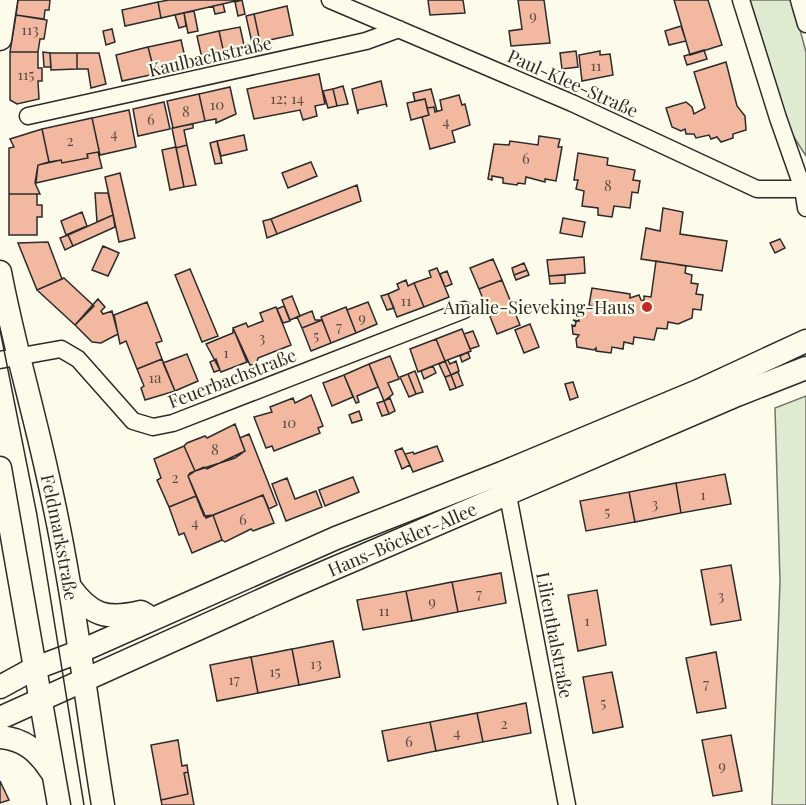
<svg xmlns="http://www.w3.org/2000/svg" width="806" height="805" font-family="'Playfair Display',serif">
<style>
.green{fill:#deebd1;stroke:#74746e;stroke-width:1.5}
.building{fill:#f2b8a0;stroke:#2b2b2b;stroke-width:1.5}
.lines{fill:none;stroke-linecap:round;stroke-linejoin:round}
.street-casing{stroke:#2b2b2b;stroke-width:19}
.secondary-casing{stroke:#2b2b2b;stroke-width:25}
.street{stroke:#fdfbea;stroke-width:16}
.secondary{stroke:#fdfbea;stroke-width:22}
.tram{stroke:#2b2b2b;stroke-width:1.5}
.poi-dot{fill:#c62828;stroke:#fdfbea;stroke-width:2}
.labels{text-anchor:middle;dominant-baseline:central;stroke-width:4.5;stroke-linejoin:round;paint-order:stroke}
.number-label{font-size:15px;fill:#5d4e48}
.street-label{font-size:18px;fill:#2b2b2b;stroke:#fdfbea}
.poi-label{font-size:18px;fill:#2b2b2b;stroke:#fdfbea;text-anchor:end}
</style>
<rect width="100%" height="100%" fill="#fdfbea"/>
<!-- green -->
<path class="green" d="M 746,0 L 792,0 L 806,52 L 806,156 L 781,117 Z
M 806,396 L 806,805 L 772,805 L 780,581 L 775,408 Z"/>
<!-- building -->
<path class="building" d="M 18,0 L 50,0 L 49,10 L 45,10 L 44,19 L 16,15 Z
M 169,0 L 240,0 L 161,18 L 158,2 Z
M 242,0 L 245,14 L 238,16 L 235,2 Z
M 428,0 L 463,0 L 465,13 L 430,15 Z
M 518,0 L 544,0 L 550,43 L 511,46 L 509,31 L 522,29 Z
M 674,0 L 708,0 L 722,45 L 690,55 Z
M 158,2 L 161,18 L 125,26 L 122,10 Z
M 223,4 L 225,12 L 215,14 L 213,6 Z
M 287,6 L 293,35 L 260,42 L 254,14 Z
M 194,11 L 198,31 L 188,33 L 184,13 Z
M 184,13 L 186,26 L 179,28 L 175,15 Z
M 254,14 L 260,42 L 252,43 L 246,16 Z
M 16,15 L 47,20 L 44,39 L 40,39 L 38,52 L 10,52 Z
M 681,26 L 686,41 L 669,45 L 665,31 Z
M 240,27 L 246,54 L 225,58 L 219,31 Z
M 112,29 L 115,42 L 106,45 L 103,31 Z
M 219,31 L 225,58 L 203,63 L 197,36 Z
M 181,40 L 187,66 L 155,74 L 148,47 Z
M 148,47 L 155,74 L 122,81 L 116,55 Z
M 704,50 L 707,59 L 687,65 L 684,56 Z
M 576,51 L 578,67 L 562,69 L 560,53 Z
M 600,51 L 600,55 L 610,54 L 613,75 L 582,81 L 579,55 Z
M 10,52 L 38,52 L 38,68 L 42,68 L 42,81 L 38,81 L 39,99 L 17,104 L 10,100 Z
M 43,52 L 50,53 L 51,67 L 44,67 Z
M 50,53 L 77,53 L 77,69 L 51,70 Z
M 77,53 L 99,53 L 106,84 L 91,88 L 88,69 L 77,69 Z
M 726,62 L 737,106 L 745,116 L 746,130 L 733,134 L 733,138 L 721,142 L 717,137 L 711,139 L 709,135 L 696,138 L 694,134 L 686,134 L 685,129 L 681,131 L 672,127 L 666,108 L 686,102 L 692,107 L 694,114 L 705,108 L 694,72 Z
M 319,74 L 325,104 L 315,106 L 317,116 L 303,120 L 300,110 L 254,119 L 247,89 Z
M 381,81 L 387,107 L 386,104 L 358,110 L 358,114 L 352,89 Z
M 343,86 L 348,104 L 337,106 L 333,89 Z
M 230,87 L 236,114 L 216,123 L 216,119 L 205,121 L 199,94 Z
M 333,89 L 337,106 L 328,108 L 323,91 Z
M 431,89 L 437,111 L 435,112 L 434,107 L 427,108 L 425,99 L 415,101 L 413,93 Z
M 199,94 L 205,121 L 173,128 L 167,101 Z
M 459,95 L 462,105 L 465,104 L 470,125 L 452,131 L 455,142 L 430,149 L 422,117 L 429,115 L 427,108 L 434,107 L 435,112 L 442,110 L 440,100 Z
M 425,99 L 429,115 L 411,120 L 407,103 Z
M 164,102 L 170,129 L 138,136 L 133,109 Z
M 129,110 L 136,147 L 100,155 L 92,118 Z
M 92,118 L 100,155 L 98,152 L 87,154 L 88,158 L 62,163 L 61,160 L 49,162 L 42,129 Z
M 193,124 L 193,128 L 184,130 L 187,145 L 176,148 L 172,128 Z
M 42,129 L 49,162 L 38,165 L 35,183 L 40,194 L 9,194 L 9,148 L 14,147 L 10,139 Z
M 244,135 L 247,150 L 221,156 L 217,141 Z
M 539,136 L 560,139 L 558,147 L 562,147 L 556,181 L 545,179 L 545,182 L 526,177 L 525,184 L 518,183 L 517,185 L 503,183 L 503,178 L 492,176 L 492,180 L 488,179 L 494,144 L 509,145 L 510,141 L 538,145 Z
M 217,141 L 222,163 L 215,164 L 210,143 Z
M 187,145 L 196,185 L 184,187 L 176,148 Z
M 176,147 L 184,187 L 170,190 L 162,150 Z
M 98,152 L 102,168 L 36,183 L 38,165 L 61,160 L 62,163 L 88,158 L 87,154 Z
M 578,153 L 608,158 L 607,165 L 635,170 L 633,180 L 640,181 L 638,193 L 632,192 L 630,208 L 614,206 L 612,217 L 598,215 L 598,208 L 582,206 L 584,191 L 576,189 L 578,180 L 574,180 Z
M 311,162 L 317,176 L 288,188 L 282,173 Z
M 120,173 L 135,238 L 119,242 L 105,177 Z
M 357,185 L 361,201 L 277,234 L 271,219 Z
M 95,193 L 108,193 L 113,215 L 97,222 Z
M 9,194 L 37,194 L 37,205 L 42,205 L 42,217 L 37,217 L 37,235 L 9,235 Z
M 663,208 L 683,212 L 680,234 L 727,241 L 722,271 L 641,259 L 646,228 L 660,231 Z
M 82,212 L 87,226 L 66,235 L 61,221 Z
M 113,215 L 115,227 L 73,246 L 68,235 Z
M 563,218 L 585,222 L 582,237 L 560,233 Z
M 271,219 L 277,234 L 267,238 L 263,221 Z
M 68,235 L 73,246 L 65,250 L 60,238 Z
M 780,239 L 785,248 L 775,253 L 770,243 Z
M 48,242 L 62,279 L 37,290 L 18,243 Z
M 103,246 L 119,253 L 108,276 L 92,270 Z
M 584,257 L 585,273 L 549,276 L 547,260 Z
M 493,259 L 502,280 L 479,289 L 470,268 Z
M 656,261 L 686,266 L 685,273 L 692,275 L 691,283 L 698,284 L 696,294 L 703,295 L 701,310 L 693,309 L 692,318 L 678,324 L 668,322 L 667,329 L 657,328 L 654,340 L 634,337 L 633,344 L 624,342 L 623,349 L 612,347 L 611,353 L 596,351 L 596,348 L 594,350 L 577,347 L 576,339 L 579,335 L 573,334 L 572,325 L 575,326 L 576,322 L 573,320 L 579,321 L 579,308 L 591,310 L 592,306 L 589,305 L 592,288 L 630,294 L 630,298 L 639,295 L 641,300 L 644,301 L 644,296 L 651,297 Z
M 524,263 L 527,270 L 514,275 L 512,268 Z
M 437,268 L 449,297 L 424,307 L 414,283 L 431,277 L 429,271 Z
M 190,269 L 218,336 L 202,342 L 175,275 Z
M 527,270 L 529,275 L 516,280 L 514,275 Z
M 447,271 L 452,284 L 445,287 L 440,274 Z
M 565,275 L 565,283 L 550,284 L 549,276 Z
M 64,278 L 94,306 L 75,325 L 37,290 Z
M 406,280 L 408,286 L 414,283 L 424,307 L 397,317 L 388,294 L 399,289 L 397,284 Z
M 502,280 L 512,305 L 489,314 L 479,289 Z
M 388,294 L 394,308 L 387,310 L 381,296 Z
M 292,296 L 300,316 L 290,320 L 282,300 Z
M 98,299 L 105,307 L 101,311 L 103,314 L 112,311 L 118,334 L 101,343 L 92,342 L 75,325 Z
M 147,302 L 162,341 L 156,343 L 162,359 L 137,369 L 126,341 L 120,344 L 114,315 Z
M 368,302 L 377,324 L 356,333 L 347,310 Z
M 512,305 L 520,325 L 497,334 L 489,314 Z
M 284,306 L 290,321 L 283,323 L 277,309 Z
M 276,307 L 291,345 L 258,358 L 256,365 L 250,365 L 233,328 L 246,323 L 248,327 L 263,321 L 260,313 Z
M 346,307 L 356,333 L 331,343 L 321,317 Z
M 312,311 L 315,320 L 322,320 L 302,328 L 297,317 Z
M 322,320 L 331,343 L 311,351 L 302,328 Z
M 530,324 L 539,347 L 524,353 L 515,330 Z
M 233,328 L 247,362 L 221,372 L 206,344 L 233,333 Z
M 462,329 L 471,351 L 445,361 L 436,339 Z
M 473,331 L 479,346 L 470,349 L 464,334 Z
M 436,339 L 445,361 L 418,372 L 410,349 Z
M 468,352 L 470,358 L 462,362 L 460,356 Z
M 187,354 L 198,381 L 175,391 L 163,363 Z
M 390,356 L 399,379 L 388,383 L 393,394 L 384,401 L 369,364 Z
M 162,359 L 175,391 L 145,400 L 141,388 L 144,386 L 137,369 Z
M 216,359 L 220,370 L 214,372 L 210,362 Z
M 448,360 L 450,364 L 456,361 L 459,371 L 451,375 L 445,361 Z
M 445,361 L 451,375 L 445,377 L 439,364 Z
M 369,364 L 378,387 L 357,396 L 359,402 L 356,403 L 344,375 Z
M 433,366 L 436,373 L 424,379 L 421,371 Z
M 415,371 L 423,392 L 416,394 L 408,374 Z
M 458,372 L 463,385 L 456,388 L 451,375 Z
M 408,374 L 416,394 L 409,397 L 400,377 Z
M 344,375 L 353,397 L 332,406 L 323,383 Z
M 451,375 L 456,388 L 450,390 L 445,377 Z
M 573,382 L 578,397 L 570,400 L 565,384 Z
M 311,395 L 323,426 L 318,428 L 320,433 L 274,451 L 272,446 L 266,448 L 254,417 L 272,412 L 270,407 L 293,398 L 295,403 Z
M 390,398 L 395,411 L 389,414 L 384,401 Z
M 384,401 L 389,414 L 382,416 L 377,403 Z
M 359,411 L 362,420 L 352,423 L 349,415 Z
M 235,424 L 245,451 L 235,458 L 195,471 L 184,446 L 187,443 L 205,436 L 207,438 Z
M 249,434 L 277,505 L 269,509 L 263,495 L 206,518 L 188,476 L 190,473 L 204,467 L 207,469 L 245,451 L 240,438 Z
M 184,446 L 195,471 L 188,476 L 196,496 L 169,507 L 157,480 L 161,478 L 154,459 Z
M 437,446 L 443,461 L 413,472 L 405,454 L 413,452 L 414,454 Z
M 402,448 L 410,465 L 402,469 L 395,451 Z
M 725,474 L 731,504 L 681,513 L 676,483 Z
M 353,477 L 359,492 L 325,506 L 319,490 Z
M 287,478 L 295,499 L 316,491 L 322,507 L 286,521 L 272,484 Z
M 676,483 L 681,513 L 635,522 L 629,492 Z
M 629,492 L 635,522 L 586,531 L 580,501 Z
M 263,495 L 274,523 L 253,531 L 251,529 L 225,542 L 222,540 L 213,515 Z
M 196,496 L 204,516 L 213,515 L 222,540 L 192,553 L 184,533 L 179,535 L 169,507 Z
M 731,565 L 741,620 L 711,625 L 701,570 Z
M 501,573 L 506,603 L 458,612 L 452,582 Z
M 452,582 L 458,612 L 412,621 L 406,591 Z
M 597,590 L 606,645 L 578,651 L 568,595 Z
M 406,591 L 412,621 L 363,630 L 357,600 Z
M 333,641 L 340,677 L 299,685 L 292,649 Z
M 292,649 L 299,685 L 258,693 L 251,657 Z
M 716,652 L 726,708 L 697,713 L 686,658 Z
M 251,657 L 258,693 L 217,701 L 210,665 Z
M 612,672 L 623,727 L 593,733 L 583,677 Z
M 526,703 L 531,733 L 483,742 L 477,713 Z
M 477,713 L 483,742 L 436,751 L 430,722 Z
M 430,722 L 436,751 L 388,761 L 382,731 Z
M 731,735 L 742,791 L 713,796 L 702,740 Z
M 178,740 L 182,766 L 187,765 L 188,772 L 184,773 L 188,794 L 161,800 L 151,745 Z
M 188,772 L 194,805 L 162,805 L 161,800 L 188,794 L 184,773 Z
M 0,781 L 9,800 L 0,803 Z"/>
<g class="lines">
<defs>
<path id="street" d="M 330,0 L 572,103 L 757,189 L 803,189
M 741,0 L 778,118 L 803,189 L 806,208
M 799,0 L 806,24
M 28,116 L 366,41 L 399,29
M 0,360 L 61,349 L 78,359 L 133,421 L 153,427 L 173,423 L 464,310
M 506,485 L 567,805"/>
<g id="secondary">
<path d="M 0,39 L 6,0"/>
<path id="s1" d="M 0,272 C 13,341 33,408 48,477 C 73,585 85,695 103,805"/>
<path d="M 0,468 L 59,805"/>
<path d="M 70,587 C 91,616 107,620 141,612 L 146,615"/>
<path d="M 0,687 L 33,669 L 81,651 L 336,538 L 502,473 L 698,391 L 806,341"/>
<path id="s2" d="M 0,718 L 293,586 L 737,395 L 806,368"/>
<path d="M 0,737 C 24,739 38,751 51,771"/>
</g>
</defs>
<!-- street casing -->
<use href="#street" class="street-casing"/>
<!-- secondary casing -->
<use href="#secondary" class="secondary-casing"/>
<!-- street -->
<use href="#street" class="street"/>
<!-- secondary -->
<use href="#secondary" class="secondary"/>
<!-- tram -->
<path class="tram" d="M 0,330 L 37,515 L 84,805"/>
</g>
<!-- markers -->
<circle class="poi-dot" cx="647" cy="307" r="6"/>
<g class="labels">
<!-- number labels -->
<g class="number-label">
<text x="533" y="15">9</text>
<text x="30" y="29">113</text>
<text x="596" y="65">11</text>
<text x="26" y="74">115</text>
<text x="287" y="98">12; 14</text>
<text x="217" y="104">10</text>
<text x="186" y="111">8</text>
<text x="151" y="119">6</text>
<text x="446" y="121">4</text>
<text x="114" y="133">4</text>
<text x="70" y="140">2</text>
<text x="526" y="158">6</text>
<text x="608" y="185">8</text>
<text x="406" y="300">11</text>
<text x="362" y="317">9</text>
<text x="339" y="326">7</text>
<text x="316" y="335">5</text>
<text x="262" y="337">3</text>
<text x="226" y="352">1</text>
<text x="155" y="377">1a</text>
<text x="289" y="422">10</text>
<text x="215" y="449">8</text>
<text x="175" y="477">2</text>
<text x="703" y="494">1</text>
<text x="655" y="503">3</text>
<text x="607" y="511">5</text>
<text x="243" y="519">6</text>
<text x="195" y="522">4</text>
<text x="479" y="593">7</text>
<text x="721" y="595">3</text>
<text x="432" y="601">9</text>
<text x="384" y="610">11</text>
<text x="587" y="620">1</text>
<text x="316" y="663">13</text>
<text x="275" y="671">15</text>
<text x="234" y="679">17</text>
<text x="706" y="683">7</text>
<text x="603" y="702">5</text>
<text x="504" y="723">2</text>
<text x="457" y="732">4</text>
<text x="409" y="741">6</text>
<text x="722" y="765">9</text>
</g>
<!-- street labels -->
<g class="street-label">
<text transform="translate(210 56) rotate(-13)">Kaulbachstraße</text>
<text transform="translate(573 83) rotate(24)">Paul-Klee-Straße</text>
<text transform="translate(232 378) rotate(-21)">Feuerbachstraße</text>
<text stroke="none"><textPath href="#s1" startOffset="272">Feldmarkstraße</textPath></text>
<text stroke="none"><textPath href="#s2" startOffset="440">Hans-Böckler-Allee</textPath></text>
<text transform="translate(555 635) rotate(79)">Lilienthalstraße</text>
</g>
<!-- poi labels -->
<g class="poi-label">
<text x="635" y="307">Amalie-Sieveking-Haus</text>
</g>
</g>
</svg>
